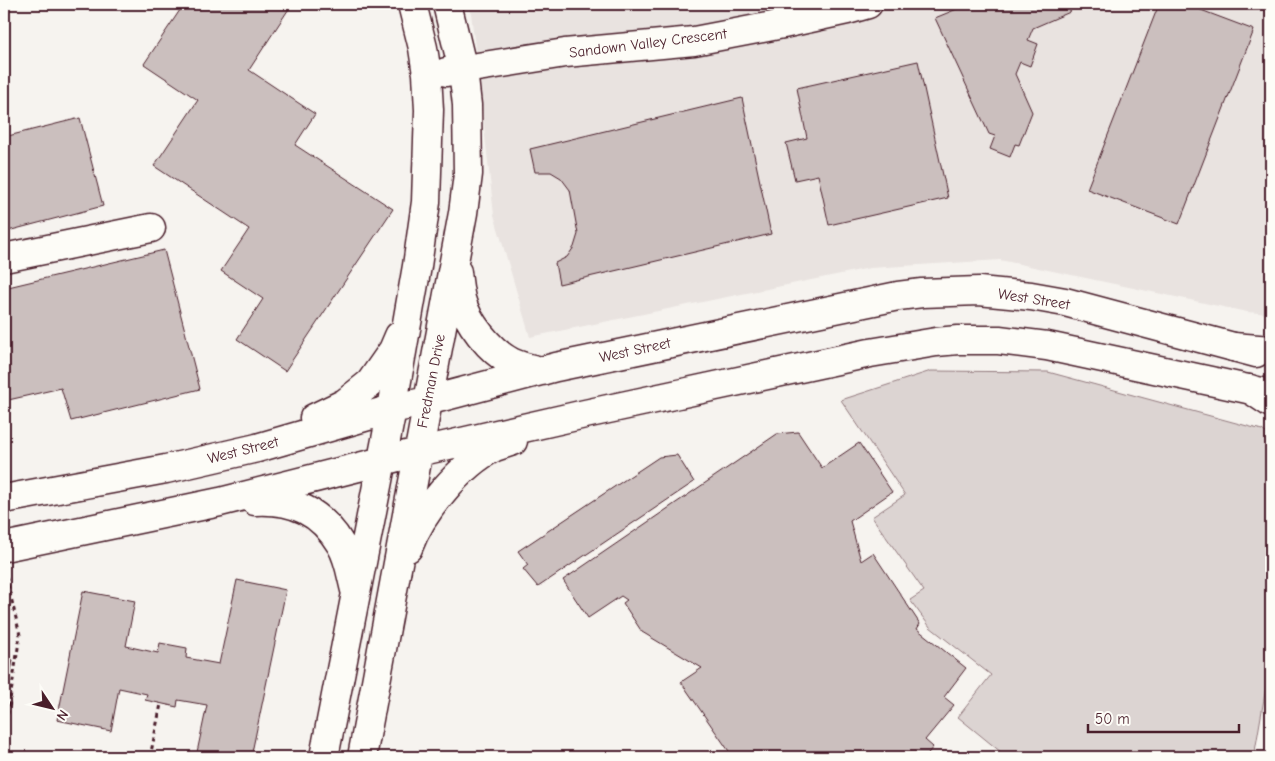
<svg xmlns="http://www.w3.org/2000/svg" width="1275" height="761" font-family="'Comic Neue',sans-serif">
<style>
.built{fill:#e9e3e0}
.green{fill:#dcd4d2;stroke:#937a7e}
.building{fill:#cbbfbe;stroke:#4a1f2b}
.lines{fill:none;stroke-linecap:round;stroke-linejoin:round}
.minor-casing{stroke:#4a1f2b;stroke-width:31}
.major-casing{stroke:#4a1f2b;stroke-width:31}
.path{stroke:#4a1f2b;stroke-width:3;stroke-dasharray:4 4;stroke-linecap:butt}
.minor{stroke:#fdfcf7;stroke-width:28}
.major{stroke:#fdfcf7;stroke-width:28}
.labels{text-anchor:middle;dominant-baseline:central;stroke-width:5;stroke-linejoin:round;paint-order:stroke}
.street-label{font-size:15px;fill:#4a1f2b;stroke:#fdfcf7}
</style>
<rect width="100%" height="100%" fill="#f6f3ef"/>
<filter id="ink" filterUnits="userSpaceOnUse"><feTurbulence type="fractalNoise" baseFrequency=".02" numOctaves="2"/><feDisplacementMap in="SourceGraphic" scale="10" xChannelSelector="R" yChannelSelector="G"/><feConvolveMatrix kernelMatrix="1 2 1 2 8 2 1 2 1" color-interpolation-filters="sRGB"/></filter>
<g filter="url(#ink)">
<!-- built -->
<path class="built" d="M 470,4 L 1271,4 L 1271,314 L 1247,312 L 1000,260 L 870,268 L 530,337 L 494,215 Z"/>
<!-- green -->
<path class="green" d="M 931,371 L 1048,372 L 1262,430 L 1271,437 L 1271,658 L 1254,757 L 1007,757 L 958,717 L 991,675 L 930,627 L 910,600 L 924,591 L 872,517 L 905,495 L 841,400 Z"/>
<!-- building -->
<path class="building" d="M 184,4 L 292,4 L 249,70 L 315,114 L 295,145 L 393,209 L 285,371 L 237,339 L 263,299 L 221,271 L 249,229 L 154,166 L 198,100 L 144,64 Z
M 969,4 L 1074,4 L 1070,12 L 1033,28 L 1028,40 L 1038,44 L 1030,66 L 1020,62 L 1015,74 L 1032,112 L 1019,145 L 1015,144 L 1010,157 L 990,149 L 995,136 L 989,134 L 935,18 Z
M 1159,4 L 1185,4 L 1254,30 L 1179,224 L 1087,189 Z
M 918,61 L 948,198 L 829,225 L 818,175 L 795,180 L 786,143 L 807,138 L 797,88 Z
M 742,98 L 771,234 L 559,284 L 555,263 L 567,257 L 574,247 L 578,234 L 570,190 L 561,178 L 551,172 L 535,172 L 530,149 Z
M 80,118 L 103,206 L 4,232 L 4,137 Z
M 164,250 L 200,389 L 71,421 L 61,388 L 4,401 L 4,288 Z
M 798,432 L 822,468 L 859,443 L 892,492 L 850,521 L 861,561 L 873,553 L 920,624 L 917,629 L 966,668 L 944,697 L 954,705 L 925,740 L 933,747 L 925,757 L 733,757 L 681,682 L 702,668 L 642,632 L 623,603 L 627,600 L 621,596 L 588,618 L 563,580 L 777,434 Z
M 677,455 L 694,482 L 538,587 L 523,569 L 528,565 L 518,551 L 659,457 Z
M 237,580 L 286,590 L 251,757 L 196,757 L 207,705 L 178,700 L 177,707 L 145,700 L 147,694 L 119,688 L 111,731 L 57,720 L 83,591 L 135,601 L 126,646 L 158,653 L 160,643 L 187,648 L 186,658 L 219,664 Z
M 4,658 L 13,660 L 4,707 Z"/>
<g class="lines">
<defs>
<path id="minor" d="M 446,72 L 565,53 L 694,41 L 783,24 L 847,10 L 868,4
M 4,258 L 151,228
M 457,272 C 458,281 459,290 461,299 C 467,322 490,351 511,362 C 521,367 532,369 542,371
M 314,418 L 345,403 L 370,383 L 393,350 L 399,336
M 4,499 L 166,469 L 257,448 L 392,409 L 427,401 L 556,367 L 898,296 L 922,293 L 979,291 L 1031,296 L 1065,302 L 1256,353
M 255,501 C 293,499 321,511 341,545 C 349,558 351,575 355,590
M 4,547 L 220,502 L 418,452 L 585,414 L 870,353 L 936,342 L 958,340 L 999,340 L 1047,346 L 1271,394
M 408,548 C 421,512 461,464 495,447 C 501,445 507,443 513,441
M 324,757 L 392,409 L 417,266 L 426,202 L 429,110 L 427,74 L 423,48 L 412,4
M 362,757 L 463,213 L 468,174 L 467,105 L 463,70 L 447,4"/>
<path id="major" d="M 1233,347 L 1271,350
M 1250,389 L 1271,403"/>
</defs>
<!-- minor casing -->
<use href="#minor" class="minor-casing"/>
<!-- major casing -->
<use href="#major" class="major-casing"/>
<!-- path -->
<path class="path" d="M 4,738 L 20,635 L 4,568
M 150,757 L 161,704"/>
<!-- minor -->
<use href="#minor" class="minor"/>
<!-- major -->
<use href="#major" class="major"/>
</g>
</g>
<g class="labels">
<!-- street labels -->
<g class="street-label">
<text transform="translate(648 43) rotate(-7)">Sandown Valley Crescent</text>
<text transform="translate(1034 299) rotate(9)">West Street</text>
<text transform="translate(635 350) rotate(-12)">West Street</text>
<text transform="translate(431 381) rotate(-79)">Fredman Drive</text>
<text transform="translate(243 450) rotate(-14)">West Street</text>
</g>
</g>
<!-- margin -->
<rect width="1275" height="761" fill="none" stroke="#fdfcf7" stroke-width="20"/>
<rect x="10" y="10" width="1255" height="741" fill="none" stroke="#4a1f2b" stroke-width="2" filter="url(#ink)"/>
<!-- north arrow -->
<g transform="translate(52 708) rotate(125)" stroke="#fdfcf7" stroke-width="4" paint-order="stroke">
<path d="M0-4L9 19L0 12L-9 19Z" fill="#4a1f2b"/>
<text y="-8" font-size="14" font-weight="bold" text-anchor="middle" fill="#4a1f2b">N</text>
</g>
<!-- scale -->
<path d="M1088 724v8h151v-8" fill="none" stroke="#4a1f2b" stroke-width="2.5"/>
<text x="1095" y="724" font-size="15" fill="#4a1f2b" stroke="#fdfcf7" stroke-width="4" paint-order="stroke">50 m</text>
</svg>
